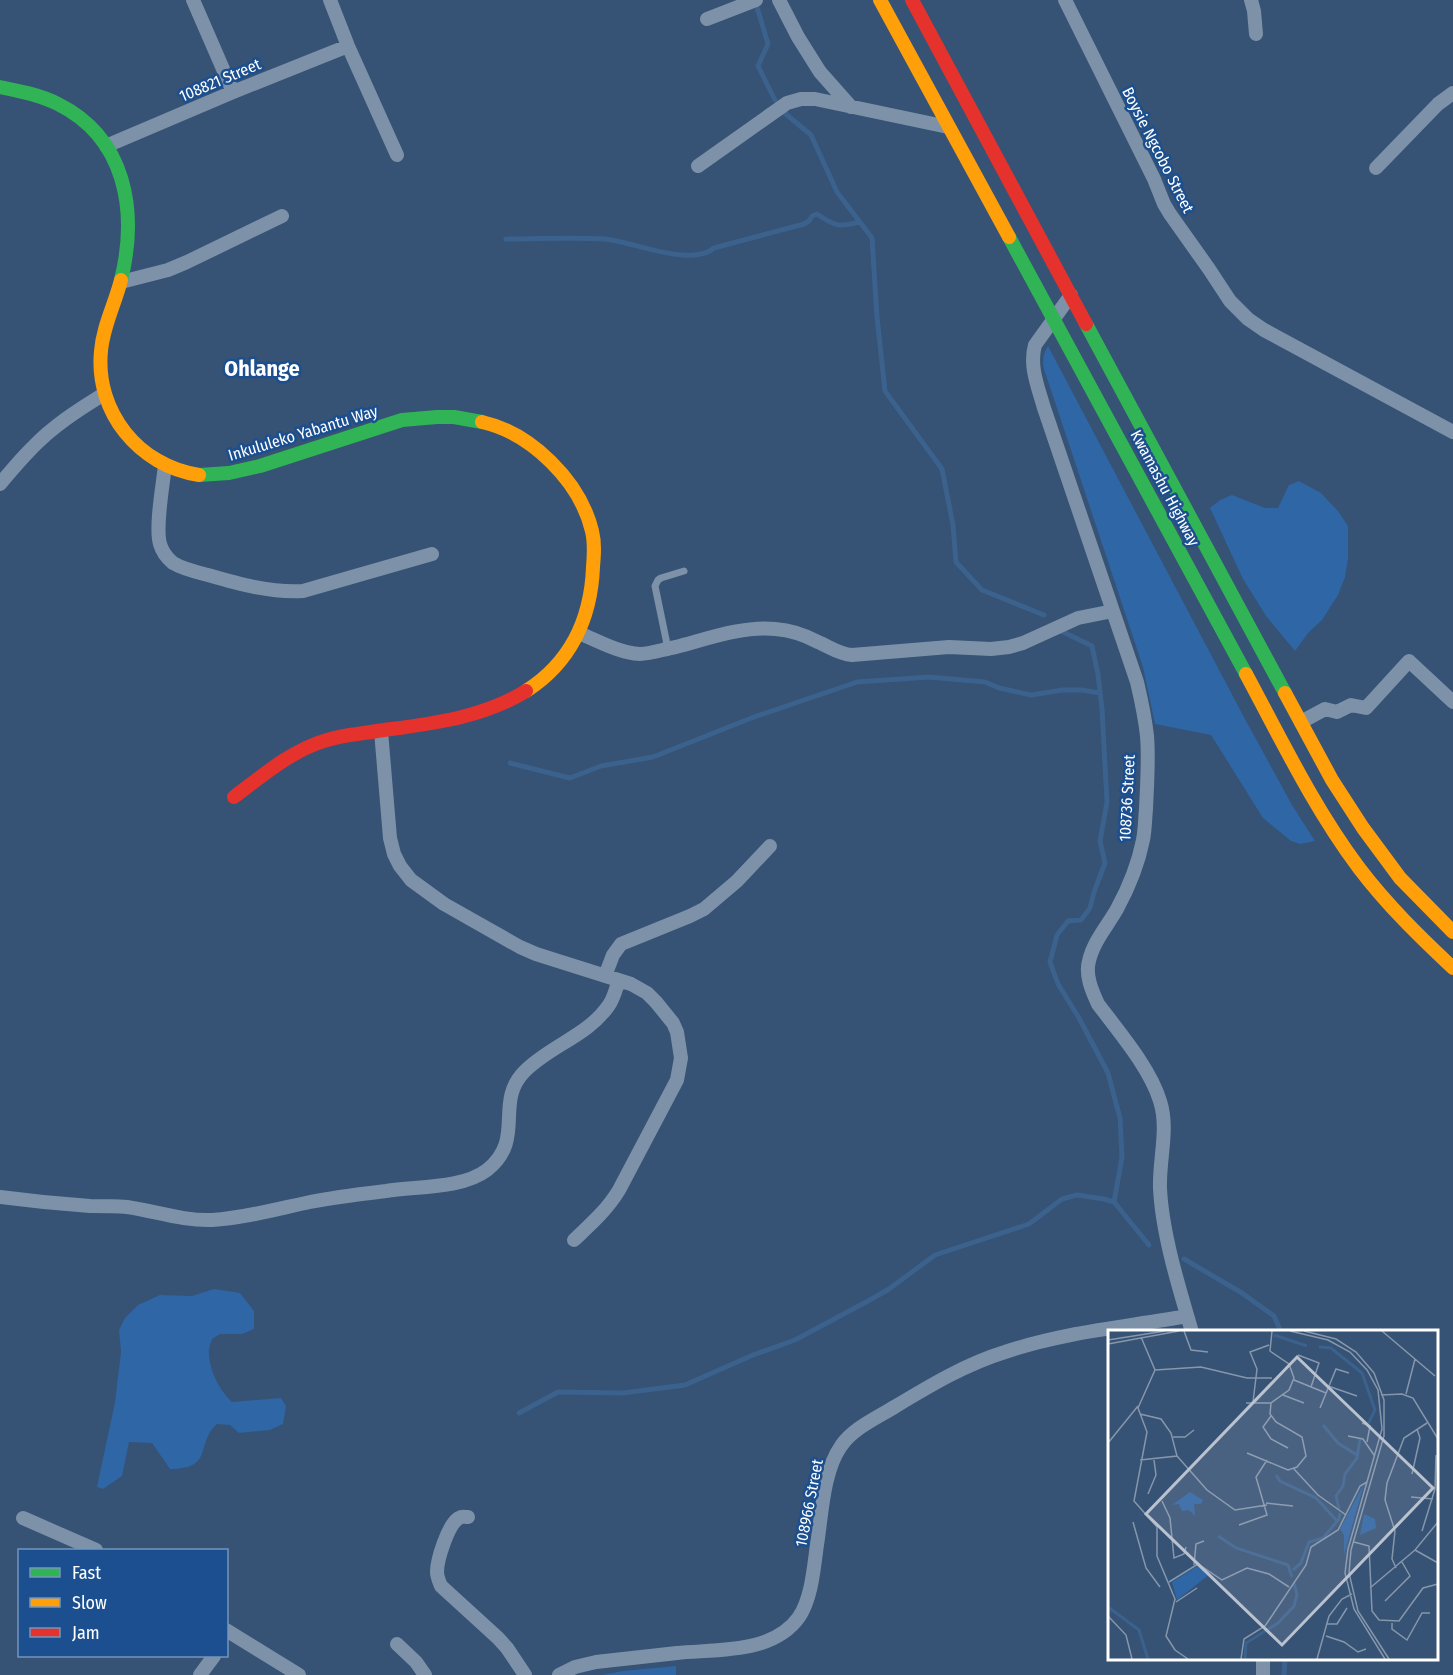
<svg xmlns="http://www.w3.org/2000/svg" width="1453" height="1675" font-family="'Fira Sans Condensed',sans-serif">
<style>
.green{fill:#2f66a5}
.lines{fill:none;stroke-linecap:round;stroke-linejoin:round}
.stream{stroke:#3b618d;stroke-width:5}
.lane{stroke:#7d92a8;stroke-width:7}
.street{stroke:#7d92a8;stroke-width:14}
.fast{stroke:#30b455;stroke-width:14}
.slow{stroke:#ff9f0a;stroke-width:14}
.jam{stroke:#e5322d;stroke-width:14}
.labels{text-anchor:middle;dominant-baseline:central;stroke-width:5;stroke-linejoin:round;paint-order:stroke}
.street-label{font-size:16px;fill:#fff;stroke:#1b4f8f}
.district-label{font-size:22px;font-weight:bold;fill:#fff;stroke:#1b4f8f}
.inset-river{fill:none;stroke:#3b618d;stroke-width:3}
.inset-road{fill:none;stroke:#8697ac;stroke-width:1.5}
.view{fill:#b9c2ce;fill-opacity:0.15;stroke:#b9c2ce;stroke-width:3}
.inset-edge{fill:none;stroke:#fff;stroke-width:3}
</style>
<rect width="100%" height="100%" fill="#365274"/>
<!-- green -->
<path class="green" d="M 1048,346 L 1245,719 L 1292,805 L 1315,841 L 1300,844 L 1291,841 L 1263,818 L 1211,735 L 1155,724 L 1143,667 L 1044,369 C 1042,360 1043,354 1048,346 Z
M 1299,481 L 1321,493 L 1338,511 L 1348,526 L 1348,559 L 1345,577 L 1338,595 L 1322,620 L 1308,633 L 1295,651 L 1266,616 L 1243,579 L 1210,508 L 1220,500 L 1232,495 L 1265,508 L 1278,508 L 1289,485 Z
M 214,1289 L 240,1293 L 254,1311 L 254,1329 L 242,1334 L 220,1334 L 212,1339 C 211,1343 208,1348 209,1353 C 209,1370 220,1391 232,1402 L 281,1398 L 286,1406 L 283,1424 L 270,1430 L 239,1433 L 230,1425 L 217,1424 C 195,1443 215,1469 170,1469 L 152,1443 L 129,1442 L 122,1476 L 103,1489 L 97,1487 L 115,1402 L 121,1352 L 119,1330 L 125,1318 L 138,1305 L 160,1295 L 192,1296 Z
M 676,1666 L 676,1675 L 602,1675 L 623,1671 Z"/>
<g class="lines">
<!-- stream -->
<path class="stream" d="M 757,7 L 768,44 L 758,66 L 775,100
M 781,110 L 811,135 L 837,192 L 872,238 L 877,317 L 885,391 L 942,469 L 953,525 L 956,562 L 982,590 L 1044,615
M 506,239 C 539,239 572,237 605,239 C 631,241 691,268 714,248 L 804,224 L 809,221 L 812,216 L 817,214 C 836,227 839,227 860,222
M 1059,630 L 1092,646 L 1098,674 L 1102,709 L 1107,802 L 1100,841 L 1105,863 L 1094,892 L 1090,908 L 1081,920 L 1068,921 L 1057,935 L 1050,962 L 1058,984 L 1079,1018 L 1108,1073 L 1120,1118 L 1122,1157 L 1114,1202
M 510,763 L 570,778 L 601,766 L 653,757 L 754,717 L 857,682 L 929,677 L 985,682 L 999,688 L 1031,695 L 1063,690 L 1081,690 L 1100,693
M 1184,1259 L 1242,1293 L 1274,1316 L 1281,1332
M 519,1413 L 558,1392 L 623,1393 L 685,1385 L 753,1355 L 795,1340 L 868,1301 L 889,1289 L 935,1255 L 1029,1224 L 1062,1199 L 1077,1195 L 1104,1199 L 1114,1202 L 1149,1245
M 1284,1675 L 1285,1658"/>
<!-- lane -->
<path class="lane" d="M 668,649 L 655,586 L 658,580 L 661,578 L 684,571"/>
<!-- street -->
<path class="street" d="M 193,0 L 233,92
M 330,0 L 348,46 L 397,155
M 779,0 L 798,37 L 820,72 L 851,107
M 1065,0 L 1154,179 L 1164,204 L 1170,214 L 1209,269 L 1230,301 L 1248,319 L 1264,330 L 1453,432
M 1251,0 L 1254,11 L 1256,34
M 707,19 L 756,0
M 106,146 L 233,92 L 348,46
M 698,166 L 787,103 L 801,99 L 815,99 L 948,127
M 1376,168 L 1438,104 L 1453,93
M 121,282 L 168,270 L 187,262 L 282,216
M 1071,295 L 1035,345 C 1029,366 1038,387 1044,408 L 1137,682 C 1141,699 1145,717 1147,736 C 1149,759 1147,785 1146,809 C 1145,819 1145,830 1143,840 C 1138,865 1129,887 1117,909 C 1108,925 1093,942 1089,961 C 1085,975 1092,991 1098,1004 C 1119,1032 1150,1068 1160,1101 C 1169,1129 1159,1159 1160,1188 C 1162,1233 1179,1288 1192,1332
M 165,465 C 163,485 155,527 160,544 C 162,551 167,558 173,563 C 183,569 196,572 208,575 C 239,584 271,593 303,591 L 432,554
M 0,484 C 10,472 21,459 32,448 C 53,426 78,410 104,394
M 579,633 C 598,641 619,653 640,654 C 652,654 664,649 676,647 C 707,639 742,626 775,629 C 789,630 805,635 818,642 C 830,647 839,654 852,655 L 949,647 L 991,649 L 1009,647 L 1023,643 L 1078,618 L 1113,611
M 1301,722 L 1325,709 L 1337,712 L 1351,705 L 1366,708 L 1409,661 L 1453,702
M 381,731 L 390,838 L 394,854 L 400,866 L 411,880 L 444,904 L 520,947 L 536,954 L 631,984 L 647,993 L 656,1002 L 673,1023 L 677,1032 L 681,1058 L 677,1080 L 619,1190 C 607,1210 591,1224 574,1240
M 605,976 L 613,955 L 621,944 L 690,916 L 704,909 L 737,881 L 770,846
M 0,1197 C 30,1201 60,1204 90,1206 C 103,1206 114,1206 127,1207 C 155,1211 183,1221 212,1220 C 245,1218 277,1209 310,1202 C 335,1197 361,1194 386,1191 C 417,1186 462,1189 487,1170 C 526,1139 494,1103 524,1072 C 549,1046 588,1036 609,1005 C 614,998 616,988 619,980
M 468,1517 C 464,1517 462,1516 459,1518 C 448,1524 437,1560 437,1572 C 437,1577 439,1581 441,1586 L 498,1638 L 507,1648 L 525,1675
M 23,1518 L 96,1550
M 226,1630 L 299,1675
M 397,1644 L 416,1662 L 425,1675
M 1263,1658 L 1263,1675
M 200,1675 L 214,1656
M 559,1675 L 575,1667 L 596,1662 C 623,1659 650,1656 677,1653 C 717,1649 773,1654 799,1617 C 813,1596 814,1562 818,1538 C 822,1510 824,1470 841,1446 C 853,1428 877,1418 896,1406 C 931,1385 966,1364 1005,1352 C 1064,1332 1126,1327 1187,1316"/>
<!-- fast -->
<path class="fast" d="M 0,87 C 20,91 40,95 58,104 C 126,138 138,211 121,280
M 1009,237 L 1246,674
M 1086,324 L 1285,693
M 199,475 L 229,473 L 260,466 L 402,420 L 437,417 L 454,417 L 482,422"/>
<!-- slow -->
<path class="slow" d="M 880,0 L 1009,237
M 121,280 C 115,304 103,326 101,351 C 95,412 139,466 199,475
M 482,422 C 531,433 580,481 592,531 C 595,543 594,555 593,567 C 591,619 570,663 526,691
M 1246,674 C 1281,739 1314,808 1359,868 C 1387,905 1420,937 1453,968
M 1285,693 L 1332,780 L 1363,828 L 1400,878 L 1453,932"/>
<!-- jam -->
<path class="jam" d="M 912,0 L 1086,324
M 234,797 C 263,775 292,750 327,740 C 343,735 360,734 377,731 C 427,724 481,719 526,691"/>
</g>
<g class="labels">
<!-- street labels -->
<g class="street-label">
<text transform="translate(220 80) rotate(-23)">108821 Street</text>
<text transform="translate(1158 150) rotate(63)">Boysie Ngcobo Street</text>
<text transform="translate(303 433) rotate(-17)">Inkululeko Yabantu Way</text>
<text transform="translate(1165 488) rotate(62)">Kwamashu Highway</text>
<text transform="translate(1127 798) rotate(-87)">108736 Street</text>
<text transform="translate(809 1503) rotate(-79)">108966 Street</text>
</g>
<!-- district labels -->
<g class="district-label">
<text x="262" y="368">Ohlange</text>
</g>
</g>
<!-- overview -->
<g transform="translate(1108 1330)">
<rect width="330" height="330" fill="#365274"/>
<path d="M 256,154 L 241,207 L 236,225 L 236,205 L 232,199 ZM 82,162 L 95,170 L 93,174 L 86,174 L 87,186 L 81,180 L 74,181 L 71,174 L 64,175 ZM 256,184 L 267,189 L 268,198 L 252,205 ZM 90,236 L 102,244 L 69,270 L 64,252 Z" fill="#2f66a5"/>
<path class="inset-river" d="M 166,5 L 199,16M 211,17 L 223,18 L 254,43 L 267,80 L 260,94M 215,95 L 230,113 L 249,125M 168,145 L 172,151 L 208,168 L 229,191M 231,179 L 228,166 L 235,156 L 237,144 L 249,128 L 252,109M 110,206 L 128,218 L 180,235 L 184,247M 185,240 L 193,233 L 201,212 L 215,208 L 231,189 L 232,183M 0,277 L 31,300 L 40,329M 137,329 L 138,313 L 170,293 L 186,276 L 189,265 L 186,253"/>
<path class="inset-road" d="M 76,1 L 83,20 L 100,22M 182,1 L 220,10 L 242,22 L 259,40 L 270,60 L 274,99 L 240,219 L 237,243 L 246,279 L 277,329M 196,1 L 228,9 L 248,22 L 266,43 L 276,70 L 276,106 L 243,220 L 241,243 L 250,281 L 281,329M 274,1 L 327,46M 33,7 L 47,40 L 30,78 L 39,102 L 26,171 L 49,197 L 49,226 L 67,269 L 58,306 L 67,320 L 80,329M 0,10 L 57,1M 0,14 L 71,1M 190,25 L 211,33 L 203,57M 47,40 L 93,37 L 139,48 L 164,48M 186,50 L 218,63M 220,56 L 249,66M 298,64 L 307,29M 175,65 L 196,73M 273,65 L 294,64 L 305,68 L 330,109M 145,72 L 149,39 L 142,22 L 161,15M 138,73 L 163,73M 212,78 L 228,39 L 241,43M 163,86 L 155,97 L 163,109 L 180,118M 254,93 L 262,96 L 259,112M 240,106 L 255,109 L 266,125M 65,107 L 77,107 L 86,100M 0,113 L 30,76M 139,123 L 180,140 L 189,137 L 198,126 L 194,107 L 168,92 L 162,84 L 163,73 L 181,60 L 186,48 L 181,34 L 162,21 L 164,1M 69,126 L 99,160 L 127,180 L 159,175M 32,130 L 69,126 L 63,103 L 53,89 L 32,84M 186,139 L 210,165 L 238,185M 304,144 L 312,108 L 309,99M 40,164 L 48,145 L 46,130M 303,167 L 325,169M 54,171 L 62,188 L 66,228 L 76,224 L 78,217M 158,173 L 185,176M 25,192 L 38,238 L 52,257M 131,195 L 159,185 L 148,147 L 159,130M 314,201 L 327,159 L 328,125M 246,212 L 261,216 L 264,281 L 271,290 L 291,291 L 315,258 L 330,254M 307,220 L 330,233M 86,235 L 88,214 L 96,211M 288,238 L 284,229 L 287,201 L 277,170 L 279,153 L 296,108 L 319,93M 61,252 L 90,234 L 114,250 L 139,238 L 161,244 L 181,257M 262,258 L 307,220 L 330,192M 277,271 L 302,246 L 294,232M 68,272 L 89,258M 0,286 L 18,305 L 24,329M 284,293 L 284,299 L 299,310 L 314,283 L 322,283M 219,294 L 229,294 L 239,278M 218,306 L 236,312 L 250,322 L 258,319M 133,329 L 136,309 L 157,296 L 198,235 L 203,217 L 230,200 L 252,156 L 259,152M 209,329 L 221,286 L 234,269 L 244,264"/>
<path class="view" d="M 189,27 L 325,158 L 174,315 L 38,184 Z"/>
<rect width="330" height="330" class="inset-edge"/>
</g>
<!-- legend -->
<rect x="18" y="1549" width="210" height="108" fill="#1b4f8f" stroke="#7695bc" stroke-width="1.5"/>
<rect x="30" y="1568" width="30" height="9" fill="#30b455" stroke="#7695bc" stroke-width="1.5"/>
<text x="72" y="1579" font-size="18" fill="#ffffff">Fast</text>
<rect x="30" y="1598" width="30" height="9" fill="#ff9f0a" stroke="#7695bc" stroke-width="1.5"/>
<text x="72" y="1609" font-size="18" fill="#ffffff">Slow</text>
<rect x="30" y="1628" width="30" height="9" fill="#e5322d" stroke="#7695bc" stroke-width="1.5"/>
<text x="72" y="1639" font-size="18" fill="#ffffff">Jam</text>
</svg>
